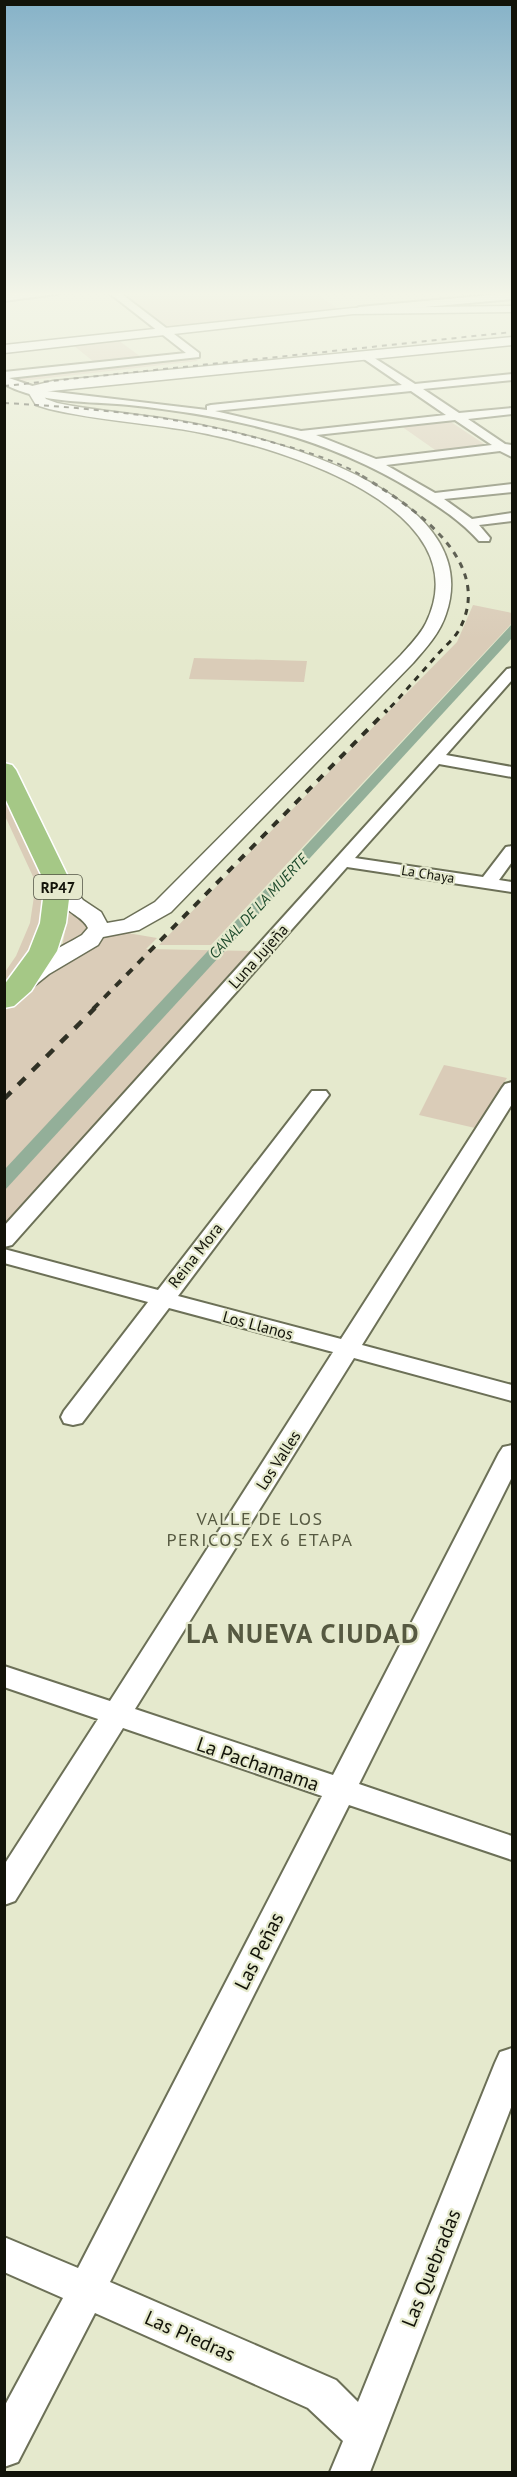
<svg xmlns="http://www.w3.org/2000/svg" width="517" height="2477" font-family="'PT Sans',sans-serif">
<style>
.green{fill:#daccb8}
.water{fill:#93af99}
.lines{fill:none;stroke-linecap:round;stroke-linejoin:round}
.minor-casing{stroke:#6c7057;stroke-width:4}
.tertiary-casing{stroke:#6c7057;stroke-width:3}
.primary-casing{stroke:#fff;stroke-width:3}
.minor{fill:#fff;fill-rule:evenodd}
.tertiary{fill:#fff;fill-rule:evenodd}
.primary{fill:#a5c886;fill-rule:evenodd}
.rail-far3{stroke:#303125;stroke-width:2;stroke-dasharray:5 5;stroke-linecap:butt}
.rail-far2{stroke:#303125;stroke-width:3;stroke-dasharray:6 6;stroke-linecap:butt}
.rail-far1{stroke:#303125;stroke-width:4;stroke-dasharray:8 8;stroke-linecap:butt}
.rail{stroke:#303125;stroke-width:4.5;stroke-dasharray:10 10;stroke-linecap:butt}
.labels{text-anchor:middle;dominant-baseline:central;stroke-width:4.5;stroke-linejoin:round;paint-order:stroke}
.far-street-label{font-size:14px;fill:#121309;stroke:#e5e9cd}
.shield{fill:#e5e9cd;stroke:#515344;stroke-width:1.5}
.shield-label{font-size:15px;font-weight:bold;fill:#121309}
.far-water-label{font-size:15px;font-style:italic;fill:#1e4b2c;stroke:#e5e9cd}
.street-label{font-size:16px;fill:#121309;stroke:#e5e9cd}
.neighbourhood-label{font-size:18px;letter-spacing:1.5px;fill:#565941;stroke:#e5e9cd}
.near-street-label{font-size:20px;fill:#121309;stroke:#e5e9cd}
.near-district-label{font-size:27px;font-weight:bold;letter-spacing:1.5px;fill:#565941;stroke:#e5e9cd}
</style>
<rect width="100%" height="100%" fill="#e5e9cd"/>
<!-- green -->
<path class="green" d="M 117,292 L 313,292 L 337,308 L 333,311 L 174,328 L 165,327 Z
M 118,340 L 141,357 L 94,362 L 73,345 Z
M 192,357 L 198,361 L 22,381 L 10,377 Z
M 448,420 L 487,446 L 438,452 L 401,426 Z
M 473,605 L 512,613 L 512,623 L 211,945 L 159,945 L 457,642 Z
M 194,658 L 307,661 L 304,682 L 189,679 Z
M 5,771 L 57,905 L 5,1000 L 5,972 L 16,956 L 30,923 L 36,883 L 5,816 Z
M 69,910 L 79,914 L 89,926 L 87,932 L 62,947 Z
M 104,929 L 157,938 L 146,949 L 254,951 L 5,1227 L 5,1004 Z
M 444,1065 L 507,1078 L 475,1128 L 419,1115 Z"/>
<!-- water -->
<path class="water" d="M 512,624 L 512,638 L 5,1190 L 5,1169 Z"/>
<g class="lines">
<defs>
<path id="minor" d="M 34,292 L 71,292 L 4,301 L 4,295 Z
M 108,292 L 119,292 L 199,353 L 199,357 L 9,378 L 47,391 L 207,410 L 207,406 L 211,405 L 402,385 L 361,357 L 360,355 L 365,352 L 415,384 L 512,374 L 512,380 L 423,389 L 459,413 L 512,408 L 512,414 L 468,419 L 505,444 L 512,445 L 512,457 L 500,451 L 386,465 L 435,493 L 512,484 L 512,492 L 444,499 L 472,519 L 512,513 L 512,521 L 479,525 L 490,538 L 489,541 L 479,541 C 460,520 438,506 414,491 C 326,437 232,416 129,405 C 88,401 42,404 4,384 L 4,372 L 186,353 ZM 411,391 L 446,415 L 301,431 L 215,411 ZM 455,420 L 492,445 L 376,459 L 316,435 Z
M 512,293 L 512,299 L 359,313 L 354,310 L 359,307 Z
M 512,668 L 512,680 L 446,755 L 512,767 L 512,777 L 439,764 L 355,858 L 483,877 L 506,847 L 512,846 L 512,862 L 499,880 L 512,882 L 512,892 L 347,867 L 12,1245 L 4,1247 L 4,1226 L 507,669 Z
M 512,1082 L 512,1104 L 362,1345 L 512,1385 L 512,1401 L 354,1358 L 135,1709 L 333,1775 L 499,1453 L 503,1447 L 512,1445 L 512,1477 L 359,1784 L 512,1836 L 512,1860 L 349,1805 L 110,2282 L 336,2380 L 358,2402 L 495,2063 L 500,2052 L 512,2048 L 512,2105 L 370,2472 L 330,2472 L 343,2441 L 308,2408 L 95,2313 L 18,2462 L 4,2467 L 4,2407 L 63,2298 L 4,2272 L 4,2237 L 78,2268 L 322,1796 L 123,1728 L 15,1901 L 4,1905 L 4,1865 L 98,1719 L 4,1687 L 4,1666 L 110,1701 L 333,1352 L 169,1308 L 82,1423 L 73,1425 L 64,1423 L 61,1417 L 64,1411 L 148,1302 L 4,1263 L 4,1249 L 158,1290 L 312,1091 L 326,1091 L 329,1095 L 326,1099 L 178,1296 L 341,1339 L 502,1088 L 505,1084 Z"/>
<path id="tertiary" d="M 512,306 L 512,312 L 353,314 L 4,353 L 4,345 L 353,308 Z
M 512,337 L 512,345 L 41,392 L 46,399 L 57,403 C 106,413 156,415 205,426 C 285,442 486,498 446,614 C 440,633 426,648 413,663 L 171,912 L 139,930 L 103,937 L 98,945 L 49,974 L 29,990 L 13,990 L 10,985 C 25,962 59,949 82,935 L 88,928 C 83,918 73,915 66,908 C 59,900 53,891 47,883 L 51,879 L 65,879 L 83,900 L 101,912 L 107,923 L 124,920 L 155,902 L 401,655 C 410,645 420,635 426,623 C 482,508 280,448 202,433 C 151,423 99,421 49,409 L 36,405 L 27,390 L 28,387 L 53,381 Z"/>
<path id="primary" d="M 4,763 L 12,765 L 16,770 L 71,883 L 66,923 L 57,951 L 31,991 L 14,1006 L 4,1008 L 4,985 L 29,951 L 40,923 L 45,883 L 4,796 Z"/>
</defs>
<!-- minor casing -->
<use href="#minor" class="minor-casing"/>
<!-- tertiary casing -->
<use href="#tertiary" class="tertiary-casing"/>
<!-- primary casing -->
<use href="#primary" class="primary-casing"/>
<!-- minor -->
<use href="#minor" class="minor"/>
<!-- tertiary -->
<use href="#tertiary" class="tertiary"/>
<!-- primary -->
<use href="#primary" class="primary"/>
<!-- rail-far3 -->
<path class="rail-far3" d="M 4,386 L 512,332
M 4,403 C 96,408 187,417 275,443 C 305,451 338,461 364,477"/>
<!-- rail-far2 -->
<path class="rail-far2" d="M 362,476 C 410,505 497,561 459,630 C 454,639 445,646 438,654 C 421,673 404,693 386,712"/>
<!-- rail-far1 -->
<path class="rail-far1" d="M 93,1009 L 387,710"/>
<!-- rail -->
<path class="rail" d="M 4,1099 L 95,1008"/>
</g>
<!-- sky -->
<linearGradient id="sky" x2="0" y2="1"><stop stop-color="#86b2c8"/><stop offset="0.46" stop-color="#f3f5e8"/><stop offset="1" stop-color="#f3f5e8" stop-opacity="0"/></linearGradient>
<rect width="517" height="639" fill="url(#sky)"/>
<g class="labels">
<!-- far-street labels -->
<g class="far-street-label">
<text transform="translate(428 874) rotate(9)">La Chaya</text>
</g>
<!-- shield labels -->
<rect class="shield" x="34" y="875" width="48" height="24" rx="4.5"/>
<g class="shield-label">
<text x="58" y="887">RP47</text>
</g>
<!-- far-water labels -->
<g class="far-water-label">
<text transform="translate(258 906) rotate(-47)">CANAL DE LA MUERTE</text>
</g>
<!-- street labels -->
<g class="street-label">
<text transform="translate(258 956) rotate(-48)">Luna Jujeña</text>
<text transform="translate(195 1255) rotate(-52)">Reina Mora</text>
<text transform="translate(258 1325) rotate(15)">Los Llanos</text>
<text transform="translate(278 1460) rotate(-57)">Los Valles</text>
</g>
<!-- neighbourhood labels -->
<g class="neighbourhood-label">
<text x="260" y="1518">VALLE DE LOS<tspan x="260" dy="21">PERICOS EX 6 ETAPA</tspan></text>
</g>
<!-- near-street labels -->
<g class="near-street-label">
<text transform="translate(258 1764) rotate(19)">La Pachamama</text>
<text transform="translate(259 1951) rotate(-63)">Las Peñas</text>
<text transform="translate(431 2268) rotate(-68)">Las Quebradas</text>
<text transform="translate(190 2336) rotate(24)">Las Piedras</text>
</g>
<!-- near-district labels -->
<g class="near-district-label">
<text x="303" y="1633">LA NUEVA CIUDAD</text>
</g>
</g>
<!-- border -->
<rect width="517" height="2477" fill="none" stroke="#121309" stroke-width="12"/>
</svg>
